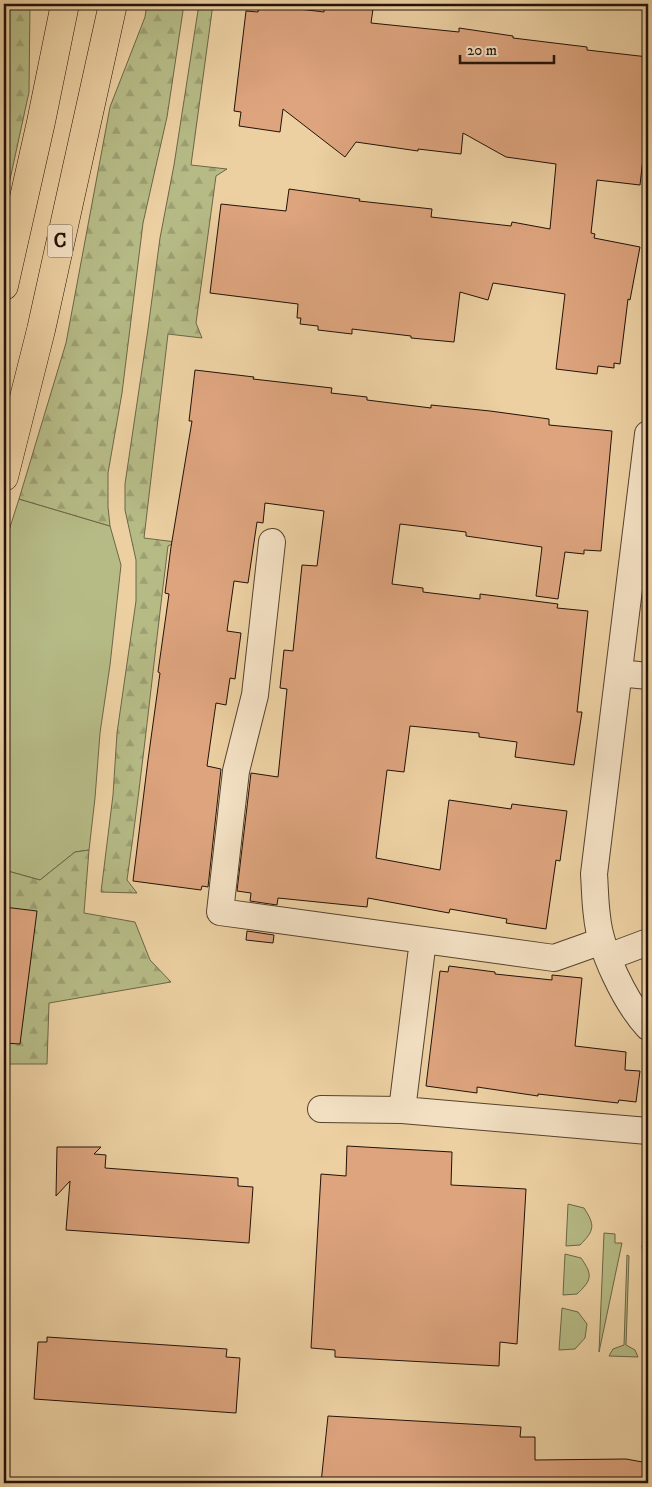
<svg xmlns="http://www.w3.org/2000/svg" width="652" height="1487" font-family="'IM FELL DW Pica',serif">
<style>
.green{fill:#b6bb86;stroke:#6c6647}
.forest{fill:url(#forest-firs);stroke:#6c6647}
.building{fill:#dda47e;stroke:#231208}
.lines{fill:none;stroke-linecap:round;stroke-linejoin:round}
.street-casing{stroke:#55422e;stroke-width:28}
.highway-casing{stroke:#231208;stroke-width:29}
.street{stroke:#f3e0c3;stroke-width:26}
.highway{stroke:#ecd0a2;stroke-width:28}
.labels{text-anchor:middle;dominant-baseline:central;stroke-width:4;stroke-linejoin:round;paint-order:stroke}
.shield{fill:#f3e0c3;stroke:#615040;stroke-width:1}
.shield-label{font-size:19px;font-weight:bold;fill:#231208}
</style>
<defs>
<pattern id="forest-firs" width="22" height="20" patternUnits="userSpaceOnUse" patternTransform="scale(1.25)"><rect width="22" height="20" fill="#b6bb86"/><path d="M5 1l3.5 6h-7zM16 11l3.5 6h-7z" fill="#9ca072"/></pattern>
</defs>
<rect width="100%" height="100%" fill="#ecd0a2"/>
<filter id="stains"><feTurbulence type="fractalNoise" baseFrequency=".004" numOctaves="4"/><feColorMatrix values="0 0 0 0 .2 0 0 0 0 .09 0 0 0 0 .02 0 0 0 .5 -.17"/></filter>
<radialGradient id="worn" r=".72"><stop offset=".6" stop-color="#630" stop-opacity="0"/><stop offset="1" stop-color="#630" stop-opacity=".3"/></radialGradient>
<!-- green -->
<path class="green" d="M 19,499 L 110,526 L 121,565 L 110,665 L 100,733 L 95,798 L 89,850 L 75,852 L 40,880 L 4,870 L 4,546 Z
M 568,1204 L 584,1208 C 595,1225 595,1230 580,1245 L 566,1246 Z
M 604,1233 L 615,1234 L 615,1243 L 622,1243 L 599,1352 Z
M 648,1244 L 648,1316 L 642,1245 Z
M 565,1254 L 581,1258 C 593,1275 592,1280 577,1294 L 563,1295 Z
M 627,1255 L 629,1256 L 626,1345 L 635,1350 L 638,1357 L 609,1356 L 613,1349 L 624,1345 Z
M 562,1308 L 578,1312 L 587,1324 L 585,1338 L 575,1349 L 559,1350 Z"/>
<!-- forest -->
<path class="forest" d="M 4,4 L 30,4 L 29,92 L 4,207 Z
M 147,4 L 184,4 L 167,117 L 143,223 L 122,393 L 108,473 L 108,507 L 110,526 L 19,499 L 66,343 L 110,107 L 145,17 Z
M 199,4 L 213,4 L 191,165 L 227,169 L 216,176 L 196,323 L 202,338 L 168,334 L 144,538 L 176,542 L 168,546 C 154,657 143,769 127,880 L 137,893 L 101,892 L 113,795 L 117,733 L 136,601 L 136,560 L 125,510 L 125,484 L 148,329 L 160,238 L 174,165 Z
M 89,850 L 84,913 L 135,922 L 150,960 L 171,982 L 49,1003 L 47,1064 L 4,1064 L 4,870 L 40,880 L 75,852 Z"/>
<!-- building -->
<path class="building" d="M 259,4 L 324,12 L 324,4 L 373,9 L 371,23 L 459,32 L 459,28 L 513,36 L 513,38 L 587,47 L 587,50 L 648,57 L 648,114 L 640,185 L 597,180 L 591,233 L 595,234 L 594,238 L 640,247 L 630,300 L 628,299 L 620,364 L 614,363 L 614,368 L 598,366 L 597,374 L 556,369 L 565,294 L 493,283 L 488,300 L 460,292 L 454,342 L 411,338 L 411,336 L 352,329 L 352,334 L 318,330 L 318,326 L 300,324 L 301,318 L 297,318 L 298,304 L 210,293 L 221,204 L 286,211 L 289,189 L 360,199 L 359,201 L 432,209 L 431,217 L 511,226 L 512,222 L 550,229 L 556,164 L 506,157 L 463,133 L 461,154 L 418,149 L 418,151 L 356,142 L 345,157 L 283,109 L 280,132 L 239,126 L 241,112 L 234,111 L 246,11 L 258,12 Z
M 195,370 L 254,377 L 253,379 L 332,388 L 331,393 L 367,397 L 367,400 L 431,408 L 431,405 L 490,411 L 549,419 L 549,425 L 612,431 L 601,551 L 584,550 L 584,554 L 565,552 L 558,599 L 536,596 L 542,547 L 466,536 L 466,532 L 400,524 L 392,584 L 423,588 L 423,592 L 480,599 L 480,594 L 558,604 L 557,608 L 588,611 L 577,712 L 582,712 L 574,765 L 515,757 L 517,742 L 479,737 L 479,733 L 410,726 L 404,772 L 387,770 L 376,858 L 440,870 L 449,800 L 511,809 L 512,804 L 567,811 L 560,861 L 556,860 L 546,929 L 506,923 L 507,919 L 450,909 L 449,913 L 368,898 L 367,907 L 278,898 L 277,905 L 250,901 L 251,893 L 237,891 L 251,773 L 278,777 L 287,689 L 280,688 L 284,650 L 293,651 L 302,565 L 317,566 L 324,511 L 265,503 L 263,523 L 257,522 L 248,583 L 234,581 L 227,631 L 241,633 L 235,679 L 230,678 L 226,705 L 216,703 L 207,766 L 221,769 L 208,887 L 202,886 L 201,890 L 133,881 L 148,760 L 160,673 L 158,672 L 169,594 L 165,593 L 171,547 L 192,421 L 189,421 Z
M 4,907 L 37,911 L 20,1044 L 4,1043 Z
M 247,931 L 274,935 L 273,943 L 246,940 Z
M 449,966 L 495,972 L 495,974 L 552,980 L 552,975 L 582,978 L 575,1046 L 626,1052 L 625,1070 L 640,1071 L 636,1102 L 619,1100 L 618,1103 L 538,1094 L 538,1096 L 477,1087 L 477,1093 L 426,1086 L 440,971 L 448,972 Z
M 347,1146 L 452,1152 L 451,1185 L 526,1189 L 517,1344 L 500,1342 L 499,1366 L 335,1357 L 335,1350 L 311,1348 L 321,1174 L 346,1176 Z
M 57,1147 L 101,1147 L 94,1154 L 106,1155 L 105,1168 L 238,1178 L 238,1186 L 253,1187 L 249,1243 L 66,1230 L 70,1181 L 56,1196 Z
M 47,1337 L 227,1349 L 226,1357 L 240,1358 L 236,1413 L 34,1399 L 38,1342 L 47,1342 Z
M 328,1416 L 521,1427 L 520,1437 L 535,1437 L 535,1460 L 626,1459 L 648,1463 L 648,1483 L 321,1483 Z"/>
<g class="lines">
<defs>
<path id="street" d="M 648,434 L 594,874 C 595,888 595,902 597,916 C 600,950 625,1002 648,1027
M 272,542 L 255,695 L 236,771 L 220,912 L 554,958 L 602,941
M 619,673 L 648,676
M 608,957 L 648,942
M 321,1109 L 402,1110 L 648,1131
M 402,1110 L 423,940"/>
<path id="highway" d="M 4,286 L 41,122 L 65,4
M 4,477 L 41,330 L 113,4"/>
</defs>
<!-- street casing -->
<use href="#street" class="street-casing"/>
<!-- highway casing -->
<use href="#highway" class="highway-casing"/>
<!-- street -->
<use href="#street" class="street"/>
<!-- highway -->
<use href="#highway" class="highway"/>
</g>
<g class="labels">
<!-- shield labels -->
<rect class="shield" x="47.5" y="224.5" width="25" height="33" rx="4"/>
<g class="shield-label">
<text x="60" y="241">C</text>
</g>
</g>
<!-- margin -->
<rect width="652" height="1487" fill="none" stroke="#ecd0a2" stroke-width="20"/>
<rect x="5" y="5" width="642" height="1477" fill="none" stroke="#231208" stroke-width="2.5"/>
<rect x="10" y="10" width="632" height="1467" fill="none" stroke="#231208"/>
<!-- scale -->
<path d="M460 55v8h94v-8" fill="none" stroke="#231208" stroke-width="2.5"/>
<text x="467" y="55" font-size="15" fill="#231208" stroke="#f3e0c3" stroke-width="4" paint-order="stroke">20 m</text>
<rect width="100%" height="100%" filter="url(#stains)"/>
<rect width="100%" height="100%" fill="url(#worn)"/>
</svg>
